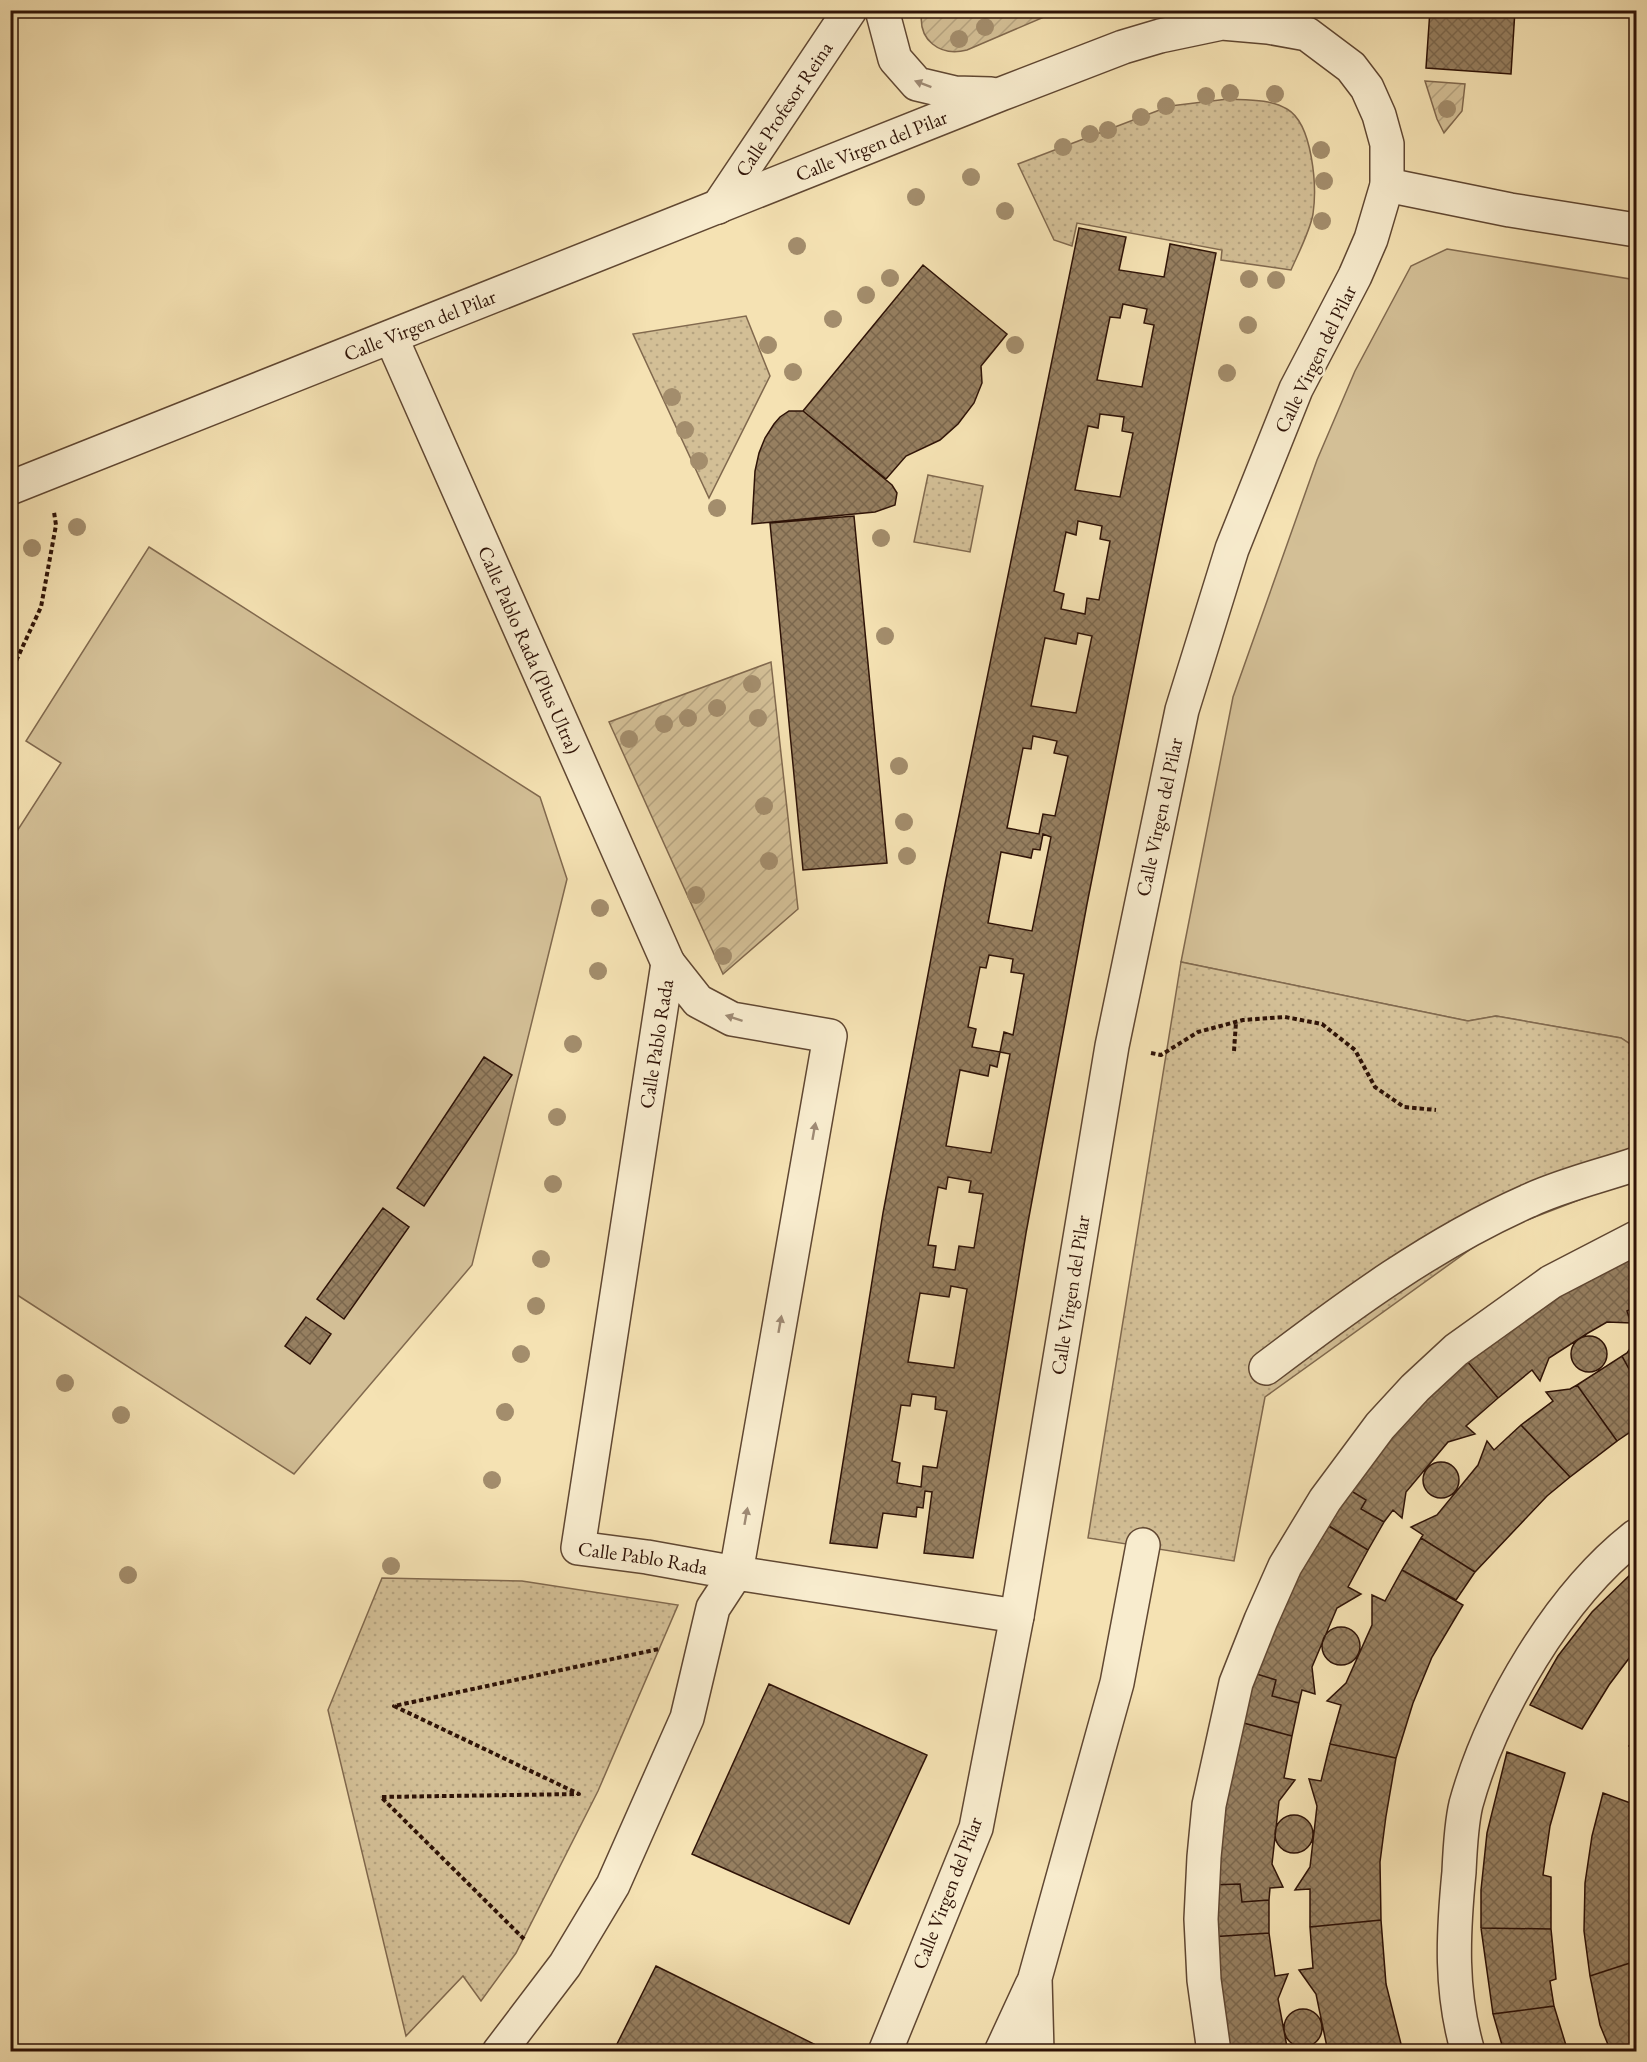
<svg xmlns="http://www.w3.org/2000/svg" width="1647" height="2062" font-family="'EB Garamond',serif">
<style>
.grass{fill:#d3bf96;stroke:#81694e;stroke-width:1.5}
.park{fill:url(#park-dots);stroke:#81694e;stroke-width:1.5}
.garden{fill:url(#garden-furrows);stroke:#81694e;stroke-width:1.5}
.building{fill:url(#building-cross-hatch);stroke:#2f1307;stroke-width:1.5;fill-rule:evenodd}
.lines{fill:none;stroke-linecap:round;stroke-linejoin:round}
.minor-casing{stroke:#604732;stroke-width:36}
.path{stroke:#2f1307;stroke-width:4;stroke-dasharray:4.5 3;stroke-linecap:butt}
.minor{stroke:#f8ecce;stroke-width:33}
.tree{fill:#a38d6c}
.oneway{fill:#9e8a74}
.labels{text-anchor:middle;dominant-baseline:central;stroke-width:5;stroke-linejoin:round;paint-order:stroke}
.street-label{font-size:20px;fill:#2f1307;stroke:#f8ecce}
</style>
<defs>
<pattern id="park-dots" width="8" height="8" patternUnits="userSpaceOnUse" patternTransform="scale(1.5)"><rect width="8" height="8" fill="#d3bf96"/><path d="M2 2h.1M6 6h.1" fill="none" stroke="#b5a380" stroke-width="1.8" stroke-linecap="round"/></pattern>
<pattern id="garden-furrows" width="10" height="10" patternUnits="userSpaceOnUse" patternTransform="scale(1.5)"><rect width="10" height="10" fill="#d3bf96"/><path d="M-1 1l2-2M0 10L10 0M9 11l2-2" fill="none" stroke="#b5a380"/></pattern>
<pattern id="building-cross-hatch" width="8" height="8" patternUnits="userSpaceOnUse" patternTransform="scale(1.5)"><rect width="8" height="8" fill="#967f60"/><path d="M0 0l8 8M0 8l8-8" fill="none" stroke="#7b674d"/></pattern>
</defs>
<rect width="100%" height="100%" fill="#f5e2b3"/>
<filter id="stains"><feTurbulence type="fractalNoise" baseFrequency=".00333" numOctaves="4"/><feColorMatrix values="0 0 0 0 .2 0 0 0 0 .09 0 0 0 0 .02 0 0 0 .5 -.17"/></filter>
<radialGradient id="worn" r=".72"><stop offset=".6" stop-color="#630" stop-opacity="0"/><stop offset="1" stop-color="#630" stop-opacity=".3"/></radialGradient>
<!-- grass -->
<path class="grass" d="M 1447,249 L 1636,280 L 1636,1048 L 1621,1038 L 1496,1016 L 1468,1021 L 1181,962 L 1233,697 L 1317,460 L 1355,371 L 1411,266 Z
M 149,547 L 540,797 L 567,879 L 472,1265 L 294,1474 L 11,1291 L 10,842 L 61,763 L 26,741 Z"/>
<!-- park -->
<path class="park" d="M 1228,99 C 1247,100 1271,99 1287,109 C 1313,124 1317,187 1313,214 C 1310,231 1298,254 1291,270 L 1221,260 L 1222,250 L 1077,223 L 1072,246 L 1054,240 L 1018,164 L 1170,106 Z
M 746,316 L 770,376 L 709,498 L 633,334 Z
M 928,475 L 983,486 L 970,552 L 914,542 Z
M 1181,962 L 1468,1021 L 1496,1016 L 1621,1038 L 1636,1048 L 1636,1178 L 1493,1233 L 1265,1397 L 1234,1561 L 1088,1538 Z
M 382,1578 L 522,1581 L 678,1605 L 598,1791 L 516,1953 L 481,2001 L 463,1976 L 406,2036 L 328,1710 Z"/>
<!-- garden -->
<path class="garden" d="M 922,11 L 922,10 L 1058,11 L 967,50 C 940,57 917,40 922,11 Z
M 1425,81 L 1465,84 L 1462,111 L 1444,133 L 1437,119 Z
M 771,662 L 798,909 L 723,974 L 609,722 Z"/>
<!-- building -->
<path class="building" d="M 1430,10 L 1515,10 L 1511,74 L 1426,68 Z
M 1079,228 L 1126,237 L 1119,270 L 1164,277 L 1170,244 L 1216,253 L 1087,904 L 1026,1233 L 973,1558 L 924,1553 L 932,1492 L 925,1491 L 923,1508 L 917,1507 L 916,1517 L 883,1513 L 877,1548 L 830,1543 L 883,1213 L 946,879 ZM 1123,304 L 1147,309 L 1144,323 L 1154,325 L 1142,387 L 1097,380 L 1110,317 L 1120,318 ZM 1100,414 L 1124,417 L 1122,431 L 1133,433 L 1120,497 L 1075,490 L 1088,426 L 1098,428 ZM 1078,521 L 1102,526 L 1100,539 L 1110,541 L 1099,600 L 1087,598 L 1085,614 L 1061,609 L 1064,594 L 1054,591 L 1066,532 L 1076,535 ZM 1078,633 L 1092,636 L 1076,713 L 1031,706 L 1045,638 L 1076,644 ZM 1033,736 L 1057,741 L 1054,753 L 1068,756 L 1055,816 L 1043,814 L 1039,834 L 1007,828 L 1023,748 L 1031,749 ZM 1043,834 L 1051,837 L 1032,931 L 988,923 L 1001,852 L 1031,858 L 1033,849 L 1040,850 ZM 989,955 L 1013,959 L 1011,972 L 1024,974 L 1013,1035 L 1004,1032 L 1000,1052 L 972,1047 L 976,1029 L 968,1027 L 980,967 L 986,968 ZM 1000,1052 L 1010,1054 L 991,1153 L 946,1146 L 960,1070 L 988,1076 L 990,1065 L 997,1067 ZM 948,1177 L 971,1181 L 969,1192 L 983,1194 L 974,1248 L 959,1246 L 955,1270 L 933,1267 L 936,1246 L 928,1245 L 938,1187 L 946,1189 ZM 951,1286 L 967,1289 L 954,1368 L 908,1362 L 920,1293 L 949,1297 ZM 912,1394 L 936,1397 L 935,1409 L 947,1411 L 937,1468 L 923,1466 L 921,1487 L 897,1483 L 900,1463 L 892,1461 L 901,1405 L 910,1406 Z
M 923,265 L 1007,334 L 981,366 L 982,383 L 974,403 L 958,424 L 940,440 L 906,456 L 886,479 L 803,411 Z
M 789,411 L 803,411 L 892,485 L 897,493 L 895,505 L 875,512 L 752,524 L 755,471 L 759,453 L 765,438 L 774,424 L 780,417 Z
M 854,516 L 887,863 L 803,870 L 770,523 Z
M 484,1057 L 512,1075 L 424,1206 L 397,1188 Z
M 383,1208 L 409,1227 L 344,1319 L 317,1299 Z
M 1636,1245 L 1636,1307 L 1627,1311 L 1631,1323 L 1607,1322 L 1588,1333 L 1549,1358 L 1540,1381 L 1532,1370 L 1498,1398 L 1461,1354 Z
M 306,1317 L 331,1334 L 310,1364 L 285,1346 Z
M1571 1354a18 18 0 1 1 36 0a18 18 0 1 1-36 0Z
M 1636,1340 L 1636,1382 L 1622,1356 L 1627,1353 Z
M 1461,1354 L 1498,1398 L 1466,1426 L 1475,1434 L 1448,1442 L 1406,1492 L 1402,1518 L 1393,1510 L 1384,1522 L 1361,1509 L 1366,1500 L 1340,1484 Z
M 1622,1356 L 1636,1382 L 1636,1428 L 1617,1441 L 1577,1385 Z
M 1577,1385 L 1617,1441 L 1570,1477 L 1521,1425 L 1553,1401 L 1546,1392 L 1570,1389 Z
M 1521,1425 L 1570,1477 L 1547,1496 L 1475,1572 L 1421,1538 L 1423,1535 L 1411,1527 L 1437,1515 L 1478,1465 L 1487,1441 L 1494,1450 Z
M1423 1480a18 18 0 1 1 36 0a18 18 0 1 1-36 0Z
M 1340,1484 L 1366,1500 L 1361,1509 L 1384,1522 L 1368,1550 L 1318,1519 Z
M 1320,1521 L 1368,1550 L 1348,1587 L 1361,1594 L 1337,1608 L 1312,1667 L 1315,1694 L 1302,1690 L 1299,1703 L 1272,1696 L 1276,1680 L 1247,1671 Z
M 1421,1538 L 1475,1572 L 1456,1600 L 1402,1570 Z
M 1402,1570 L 1463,1605 L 1432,1657 L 1413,1703 L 1396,1758 L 1330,1744 L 1341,1705 L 1327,1701 L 1346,1683 L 1372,1625 L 1372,1595 L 1385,1601 Z
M 1635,1570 L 1636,1649 L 1609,1685 L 1582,1729 L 1530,1705 L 1558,1656 L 1592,1612 Z
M1322 1646a19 19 0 1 1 38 0a19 19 0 1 1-38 0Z
M 1247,1671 L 1276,1680 L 1272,1696 L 1299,1703 L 1292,1736 L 1236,1721 Z
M 769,1684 L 927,1755 L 849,1924 L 692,1854 Z
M 1236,1721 L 1292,1736 L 1284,1778 L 1295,1780 L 1279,1801 L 1272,1864 L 1283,1887 L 1270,1888 L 1269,1900 L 1242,1902 L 1240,1884 L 1209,1885 Z
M 1636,1735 L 1636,1750 L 1629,1746 Z
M 1330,1744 L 1396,1758 L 1386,1816 L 1380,1862 L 1381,1920 L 1310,1927 L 1310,1889 L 1295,1890 L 1310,1867 L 1317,1806 L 1309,1779 L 1321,1781 Z
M 1507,1752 L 1565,1773 L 1550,1826 L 1543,1875 L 1551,1877 L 1551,1929 L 1481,1928 L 1481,1890 L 1487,1833 Z
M 1603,1793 L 1636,1805 L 1636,1961 L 1590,1976 L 1584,1931 L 1585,1883 L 1592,1836 Z
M1275 1834a19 19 0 1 1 38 0a19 19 0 1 1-38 0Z
M 1240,1884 L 1242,1902 L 1269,1900 L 1269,1933 L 1210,1937 L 1209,1885 Z
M 1381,1920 L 1386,1984 L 1403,2052 L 1328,2052 L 1316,1994 L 1299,1970 L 1313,1968 L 1310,1927 Z
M 1481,1928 L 1551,1929 L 1556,1979 L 1550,1981 L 1554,2006 L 1493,2014 Z
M 1269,1933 L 1275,1976 L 1288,1974 L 1278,1999 L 1288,2052 L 1225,2052 L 1210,1937 Z
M 1636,1961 L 1636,2052 L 1611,2052 L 1600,2025 L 1590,1976 Z
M 656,1966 L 814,2044 L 810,2052 L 613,2052 Z
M 1554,2006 L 1568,2052 L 1504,2052 L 1493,2014 Z
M1284 2028a19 19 0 1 1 38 0a19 19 0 1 1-38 0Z"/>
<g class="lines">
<defs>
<g id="minor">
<path d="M 882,10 L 895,59 L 917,84 L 955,93 L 991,94"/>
<path d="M 1387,185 L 1510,210 L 1636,230"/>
<path id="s1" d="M 718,207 L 850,10"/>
<path id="s2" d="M 391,337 L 668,963"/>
<path id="s3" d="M 10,488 L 1001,94 L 1123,47 L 1160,36 L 1222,23 L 1268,27 L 1307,34 L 1351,67 L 1367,88 L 1379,115 L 1387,144 L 1387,185 L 1371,239 L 1355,276 L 1296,389 L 1232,549 L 1182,710 L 1112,1046 L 1017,1616 L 976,1828 L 885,2052"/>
<path d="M 1266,1368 C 1349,1305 1433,1243 1528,1201 C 1562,1185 1601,1176 1636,1164"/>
<path id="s4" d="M 499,2052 L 565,1965 L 613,1885 L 687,1718 L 713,1608 L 736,1573 L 830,1036 L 732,1019 L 698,1001 L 668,963 L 578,1548 L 647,1557 L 736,1573 L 1017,1616"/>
<path d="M 1001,2052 L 1032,1985"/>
<path d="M 1037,2052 L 1035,1978 L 1117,1683 L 1143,1545"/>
<path d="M 1214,2052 L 1204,1980 L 1201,1919 L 1204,1857 L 1209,1805 L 1236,1683 L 1261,1620 L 1285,1566 L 1325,1500 L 1380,1426 L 1415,1388 L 1456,1350 L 1551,1282 L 1636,1238"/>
<path d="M 1468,2052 C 1450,1991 1453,1934 1459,1872 C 1460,1850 1461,1825 1466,1804 C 1492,1710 1559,1596 1636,1536"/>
</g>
</defs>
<!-- minor casing -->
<use href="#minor" class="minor-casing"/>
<!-- path -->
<path class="path" d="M 10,674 L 41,607 L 56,525 L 54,512
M 1234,1051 L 1236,1022
M 1151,1053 L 1161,1055 L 1198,1032 L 1243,1020 L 1285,1017 L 1322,1024 L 1355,1050 L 1375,1087 L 1404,1107 L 1436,1110
M 524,1939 L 381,1797 L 579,1794 L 394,1706 L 659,1649"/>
<!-- minor -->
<use href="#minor" class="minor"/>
</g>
<!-- trees -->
<g class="tree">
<circle cx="985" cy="27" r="9"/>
<circle cx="959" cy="39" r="9"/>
<circle cx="1230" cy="93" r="9"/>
<circle cx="1275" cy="94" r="9"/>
<circle cx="1206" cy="96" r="9"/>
<circle cx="1166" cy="106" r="9"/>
<circle cx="1447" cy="109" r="9"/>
<circle cx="1141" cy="117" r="9"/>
<circle cx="1108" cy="130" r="9"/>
<circle cx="1090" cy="134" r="9"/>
<circle cx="1063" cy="147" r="9"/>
<circle cx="1321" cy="150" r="9"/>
<circle cx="971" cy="177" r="9"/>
<circle cx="1324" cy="181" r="9"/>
<circle cx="916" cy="197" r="9"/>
<circle cx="1005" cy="211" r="9"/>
<circle cx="1322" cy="221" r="9"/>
<circle cx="797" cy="246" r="9"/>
<circle cx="890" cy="278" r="9"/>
<circle cx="1249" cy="279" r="9"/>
<circle cx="1276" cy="280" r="9"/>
<circle cx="866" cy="295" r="9"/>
<circle cx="833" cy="319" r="9"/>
<circle cx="1248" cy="325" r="9"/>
<circle cx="768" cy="345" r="9"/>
<circle cx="1015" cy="345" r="9"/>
<circle cx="793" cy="372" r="9"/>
<circle cx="1227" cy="373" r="9"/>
<circle cx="672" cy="397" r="9"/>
<circle cx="685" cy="430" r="9"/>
<circle cx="699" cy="461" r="9"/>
<circle cx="717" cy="508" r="9"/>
<circle cx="77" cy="527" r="9"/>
<circle cx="881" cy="538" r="9"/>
<circle cx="32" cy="548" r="9"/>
<circle cx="885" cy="636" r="9"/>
<circle cx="752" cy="684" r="9"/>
<circle cx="717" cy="708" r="9"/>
<circle cx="688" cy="718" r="9"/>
<circle cx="758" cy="718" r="9"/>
<circle cx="664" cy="724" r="9"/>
<circle cx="629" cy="739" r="9"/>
<circle cx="899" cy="766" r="9"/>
<circle cx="764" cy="806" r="9"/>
<circle cx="904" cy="822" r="9"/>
<circle cx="907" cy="856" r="9"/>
<circle cx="769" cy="861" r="9"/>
<circle cx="696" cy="895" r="9"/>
<circle cx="600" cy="908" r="9"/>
<circle cx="723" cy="956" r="9"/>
<circle cx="598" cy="971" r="9"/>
<circle cx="573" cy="1044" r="9"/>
<circle cx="557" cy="1117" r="9"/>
<circle cx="553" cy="1184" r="9"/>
<circle cx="541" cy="1259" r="9"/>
<circle cx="536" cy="1306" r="9"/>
<circle cx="521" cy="1354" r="9"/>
<circle cx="65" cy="1383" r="9"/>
<circle cx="505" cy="1412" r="9"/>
<circle cx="121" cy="1415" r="9"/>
<circle cx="492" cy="1480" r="9"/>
<circle cx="391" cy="1566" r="9"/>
<circle cx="128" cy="1575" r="9"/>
</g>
<!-- one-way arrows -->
<defs><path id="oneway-solid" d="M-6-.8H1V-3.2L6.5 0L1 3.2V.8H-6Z" transform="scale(1.5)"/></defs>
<g class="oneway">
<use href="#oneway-solid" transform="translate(923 84) rotate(-159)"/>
<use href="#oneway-solid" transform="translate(734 1018) rotate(-162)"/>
<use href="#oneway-solid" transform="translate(814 1131) rotate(-80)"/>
<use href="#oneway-solid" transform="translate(780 1324) rotate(-80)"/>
<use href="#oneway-solid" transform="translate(746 1516) rotate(-80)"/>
</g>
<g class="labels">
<!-- street labels -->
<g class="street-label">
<text stroke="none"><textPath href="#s1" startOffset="118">Calle Profesor Reina</textPath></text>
<text stroke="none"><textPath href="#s3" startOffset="927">Calle Virgen del Pilar</textPath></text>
<text stroke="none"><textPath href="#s3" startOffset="441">Calle Virgen del Pilar</textPath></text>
<text transform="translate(1315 359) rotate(-64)">Calle Virgen del Pilar</text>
<text stroke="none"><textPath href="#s2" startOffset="342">Calle Pablo Rada (Plus Ultra)</textPath></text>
<text transform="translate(1159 817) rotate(-78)">Calle Virgen del Pilar</text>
<text transform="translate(656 1044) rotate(-81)">Calle Pablo Rada</text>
<text transform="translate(1070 1295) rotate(-81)">Calle Virgen del Pilar</text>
<text stroke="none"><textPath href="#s4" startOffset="1929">Calle Pablo Rada</textPath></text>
<text transform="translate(947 1893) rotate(-69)">Calle Virgen del Pilar</text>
</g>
</g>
<!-- margin -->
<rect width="1647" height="2062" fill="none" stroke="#f5e2b3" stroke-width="36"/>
<rect x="12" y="12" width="1623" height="2038" fill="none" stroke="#2f1307" stroke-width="3"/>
<rect x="18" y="18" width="1611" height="2026" fill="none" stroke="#2f1307" stroke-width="1.5"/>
<rect width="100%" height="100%" filter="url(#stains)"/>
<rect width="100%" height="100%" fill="url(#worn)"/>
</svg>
